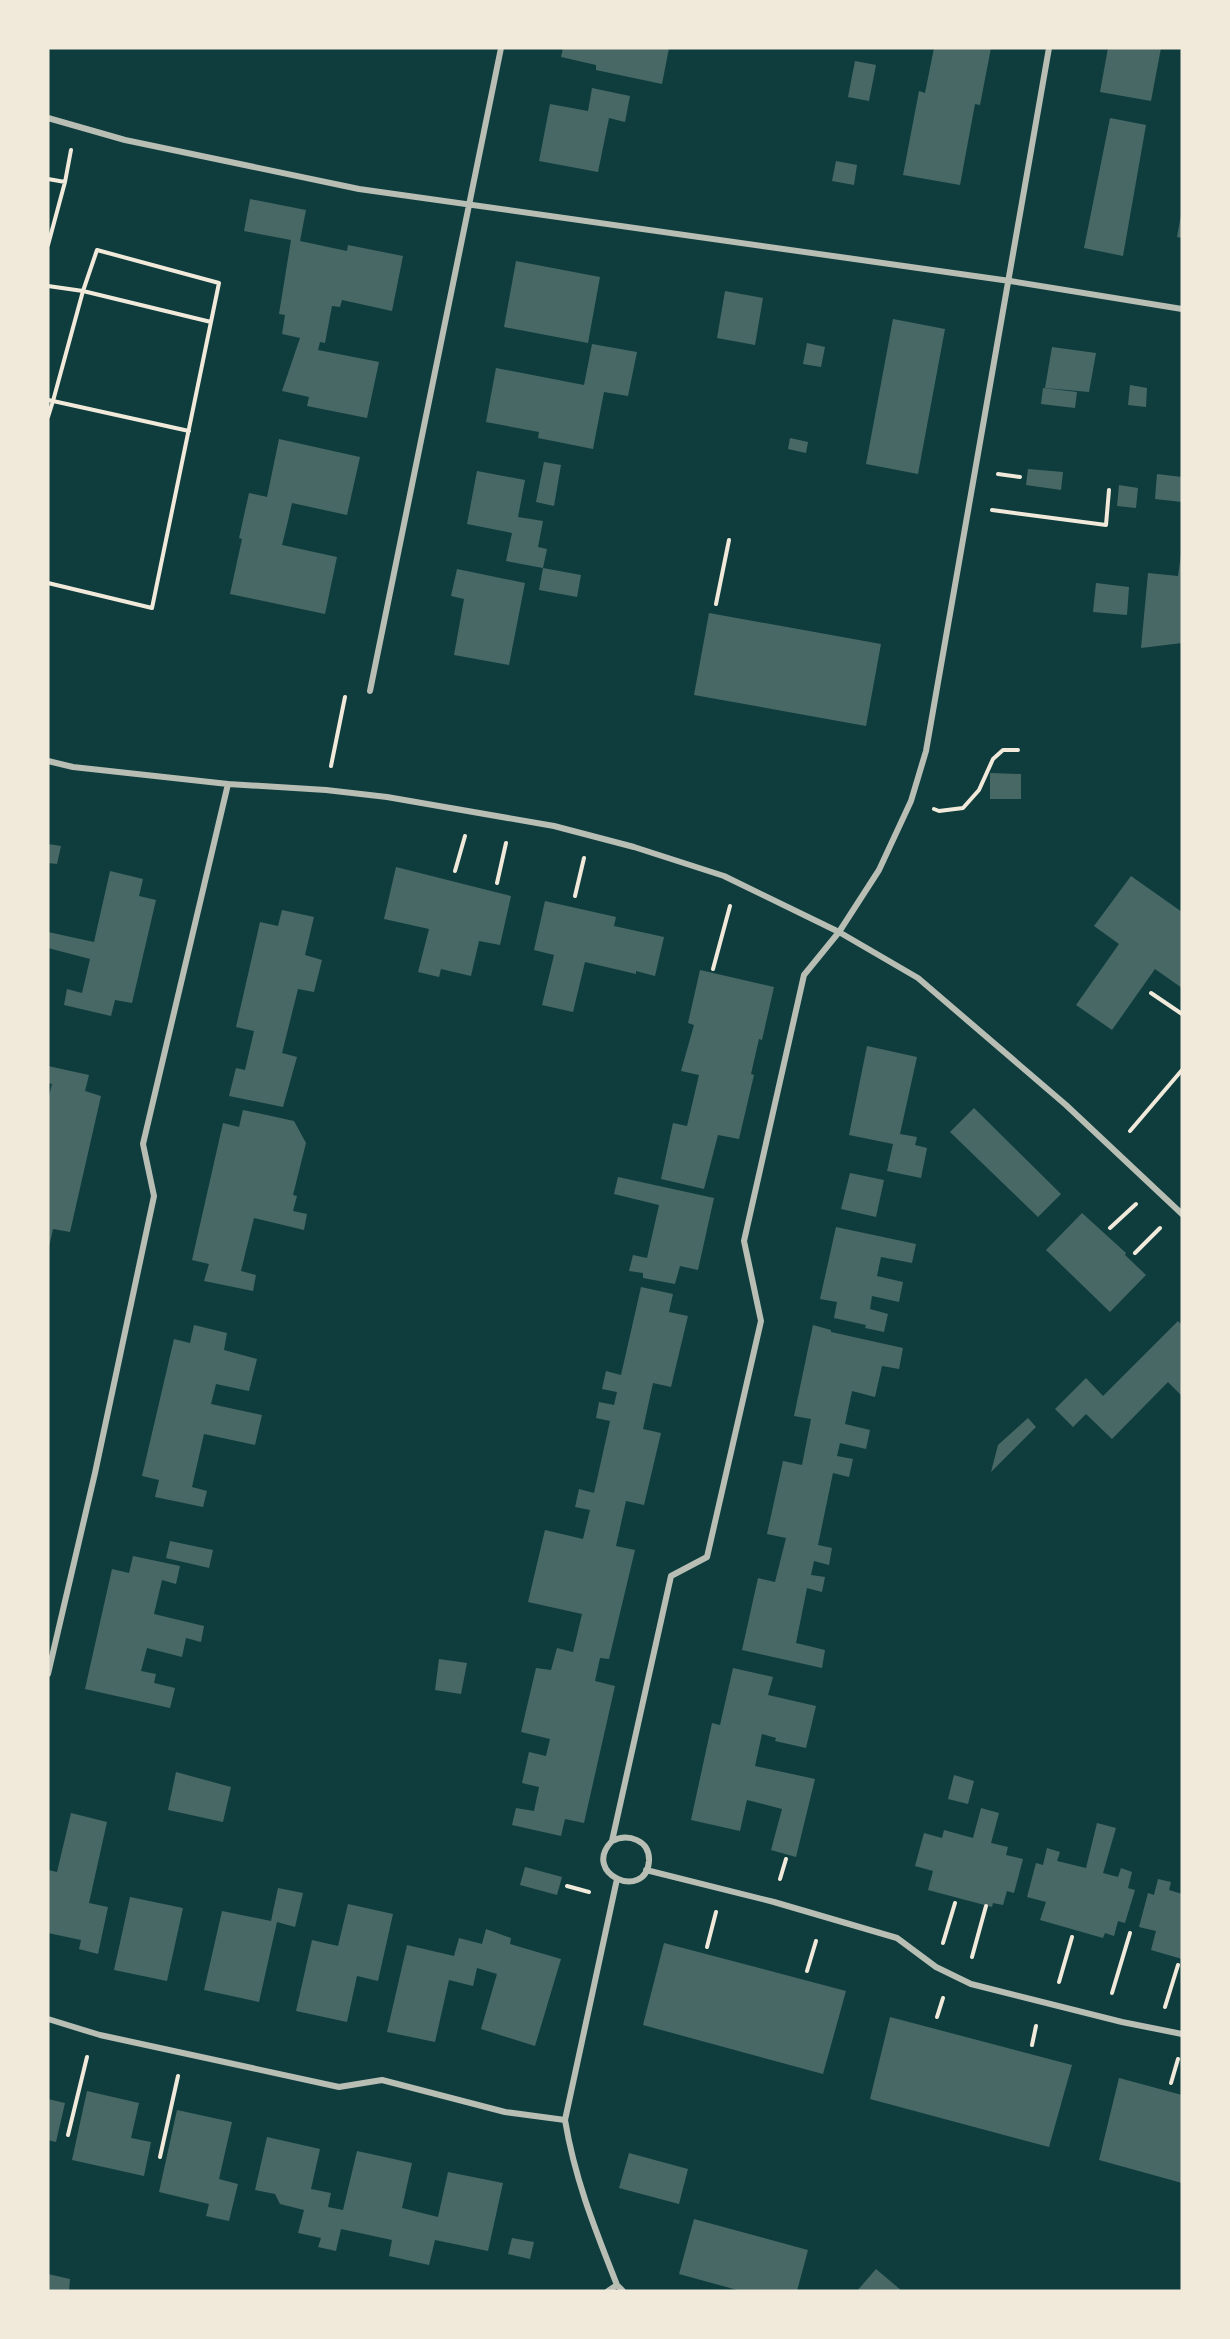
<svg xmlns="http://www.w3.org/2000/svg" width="1230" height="2339" font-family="'Open Sans',sans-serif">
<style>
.building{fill:#486865}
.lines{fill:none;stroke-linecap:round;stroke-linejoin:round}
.path{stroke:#f1e9da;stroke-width:4}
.minor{stroke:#b8beb3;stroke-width:6}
</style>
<rect width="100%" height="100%" fill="#0f3d3e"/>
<!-- building -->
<path class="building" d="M 563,48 L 669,48 L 662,84 L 596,70 L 596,65 L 561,57 Z
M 934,48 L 991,48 L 980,105 L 975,104 L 960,185 L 903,175 L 919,91 L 925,93 Z
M 1108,48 L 1161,48 L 1151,101 L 1100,92 Z
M 855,61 L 876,65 L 869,101 L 848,97 Z
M 592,88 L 630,96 L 625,122 L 609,118 L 598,172 L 539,161 L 550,104 L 588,111 Z
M 1110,118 L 1146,125 L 1123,256 L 1084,248 Z
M 836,161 L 857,165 L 854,185 L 832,181 Z
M 250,199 L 306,210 L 300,241 L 347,251 L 348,245 L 403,256 L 392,311 L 342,300 L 340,307 L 332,306 L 325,343 L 320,342 L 318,350 L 379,362 L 367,418 L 307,406 L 309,397 L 282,391 L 300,338 L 282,334 L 285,315 L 279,314 L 291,240 L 244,231 Z
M 1181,215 L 1182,215 L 1182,238 L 1177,237 Z
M 516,261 L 600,277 L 588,343 L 504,327 Z
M 725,291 L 763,298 L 755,345 L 717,338 Z
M 893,319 L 945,329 L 918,474 L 866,464 Z
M 807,343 L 825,347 L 821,367 L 803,364 Z
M 592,344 L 637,352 L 628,396 L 604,392 L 593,449 L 538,438 L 539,432 L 486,422 L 496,368 L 584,385 Z
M 1052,347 L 1096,353 L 1089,392 L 1045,388 Z
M 1130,385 L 1147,388 L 1146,407 L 1128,405 Z
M 1043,388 L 1077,392 L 1075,408 L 1041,404 Z
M 790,438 L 808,442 L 806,453 L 788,449 Z
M 279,439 L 360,457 L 347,515 L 292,503 L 287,525 L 282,545 L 337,557 L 325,614 L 230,594 L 242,539 L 239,538 L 249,493 L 267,497 Z
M 544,462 L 561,465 L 554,506 L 536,502 Z
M 1028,469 L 1063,472 L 1061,490 L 1026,485 Z
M 477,471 L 525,480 L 518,517 L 543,521 L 538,547 L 547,549 L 543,568 L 506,561 L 512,533 L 467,524 Z
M 1157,474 L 1182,477 L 1182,502 L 1155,499 Z
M 1119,485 L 1138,488 L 1136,508 L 1117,506 Z
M 1181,554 L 1182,643 L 1141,648 L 1148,573 L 1178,576 Z
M 543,568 L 581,575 L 577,597 L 539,590 Z
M 457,569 L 525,583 L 509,665 L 454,655 L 464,599 L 451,596 Z
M 1096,583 L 1129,587 L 1127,615 L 1093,612 Z
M 709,613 L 881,644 L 866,726 L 694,695 Z
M 990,773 L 1021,774 L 1021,799 L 990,799 Z
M 48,844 L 61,846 L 57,864 L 48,863 Z
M 396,867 L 511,896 L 500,945 L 479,941 L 471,976 L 441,969 L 439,977 L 418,972 L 429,929 L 384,919 Z
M 110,871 L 143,879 L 139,896 L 156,900 L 132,1003 L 115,1000 L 111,1016 L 64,1005 L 67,989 L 82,993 L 90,959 L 48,948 L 48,932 L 94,942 Z
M 1131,876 L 1182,912 L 1182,988 L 1155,969 L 1112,1030 L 1076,1005 L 1119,944 L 1094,926 Z
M 545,901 L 616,917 L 614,926 L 664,937 L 655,976 L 636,971 L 636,974 L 585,962 L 573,1012 L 542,1005 L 554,955 L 534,950 Z
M 282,910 L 314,917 L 305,955 L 322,960 L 314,992 L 298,989 L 282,1053 L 297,1057 L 283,1107 L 229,1096 L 236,1068 L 245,1070 L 254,1031 L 236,1027 L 260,922 L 278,926 Z
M 700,970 L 774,987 L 762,1040 L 759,1039 L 751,1074 L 754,1075 L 739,1139 L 718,1135 L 704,1189 L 661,1179 L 673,1123 L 687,1126 L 699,1075 L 681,1071 L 694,1025 L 688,1023 Z
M 867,1046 L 917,1057 L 900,1134 L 917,1137 L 915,1145 L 927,1148 L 921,1178 L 887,1171 L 893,1144 L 849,1135 Z
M 48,1066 L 89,1075 L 85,1091 L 101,1096 L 70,1232 L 53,1229 L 49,1247 L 48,1100 L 52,1084 L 48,1083 Z
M 974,1108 L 1061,1194 L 1038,1217 L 950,1132 Z
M 243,1110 L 294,1121 L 306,1143 L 293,1195 L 297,1196 L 293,1211 L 307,1214 L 304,1230 L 254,1218 L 241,1271 L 256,1275 L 253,1291 L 204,1281 L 209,1264 L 192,1260 L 223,1123 L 239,1127 Z
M 850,1173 L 884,1180 L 876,1217 L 841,1209 Z
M 618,1177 L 714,1198 L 698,1270 L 680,1266 L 675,1284 L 643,1278 L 643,1273 L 629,1271 L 633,1255 L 647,1258 L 659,1205 L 614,1194 Z
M 1082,1213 L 1126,1253 L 1125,1255 L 1146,1275 L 1110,1312 L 1046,1250 Z
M 836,1227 L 916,1244 L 912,1263 L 881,1257 L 877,1276 L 903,1282 L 899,1302 L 872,1296 L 870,1309 L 888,1314 L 884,1332 L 865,1328 L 866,1325 L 834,1318 L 837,1302 L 820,1299 Z
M 641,1287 L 673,1294 L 669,1312 L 688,1316 L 671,1387 L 653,1383 L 643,1429 L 661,1433 L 644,1505 L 626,1501 L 616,1546 L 635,1550 L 609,1659 L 600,1658 L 595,1681 L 615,1686 L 584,1823 L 565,1819 L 561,1836 L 512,1825 L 516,1808 L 534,1811 L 539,1787 L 522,1783 L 529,1752 L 546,1756 L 550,1739 L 521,1732 L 536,1668 L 551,1670 L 557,1648 L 573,1652 L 582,1614 L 528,1602 L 545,1530 L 583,1539 L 590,1510 L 575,1507 L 579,1489 L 594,1493 L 610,1421 L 596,1418 L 599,1402 L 614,1405 L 617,1392 L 602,1389 L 606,1371 L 621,1375 Z
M 1178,1321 L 1182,1325 L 1182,1396 L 1168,1382 L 1112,1439 L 1086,1414 L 1073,1427 L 1055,1409 L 1086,1378 L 1103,1396 Z
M 194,1325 L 227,1333 L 224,1350 L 257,1359 L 249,1391 L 216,1384 L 211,1404 L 262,1415 L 255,1445 L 204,1434 L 192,1487 L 207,1491 L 203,1507 L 155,1497 L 159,1480 L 142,1476 L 174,1339 L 190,1343 Z
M 813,1325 L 831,1330 L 831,1332 L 903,1348 L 899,1369 L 882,1366 L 875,1397 L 852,1391 L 845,1424 L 870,1430 L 866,1449 L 840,1443 L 837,1456 L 853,1459 L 849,1477 L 833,1473 L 818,1545 L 832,1548 L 829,1565 L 814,1561 L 811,1575 L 825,1577 L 822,1592 L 807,1588 L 796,1643 L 825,1650 L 822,1668 L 742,1650 L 758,1578 L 775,1582 L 786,1538 L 767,1534 L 783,1461 L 802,1465 L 811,1419 L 794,1416 Z
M 1028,1418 L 1036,1427 L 991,1472 L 998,1445 Z
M 170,1541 L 213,1550 L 209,1568 L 166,1558 Z
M 133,1556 L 180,1566 L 176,1584 L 162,1580 L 154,1614 L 204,1626 L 201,1642 L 186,1638 L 182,1657 L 147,1648 L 141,1671 L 156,1674 L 154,1683 L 175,1688 L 170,1708 L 85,1689 L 112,1569 L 129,1573 Z
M 439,1659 L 467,1663 L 461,1694 L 435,1690 Z
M 733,1668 L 773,1677 L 768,1695 L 816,1706 L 806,1748 L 775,1741 L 776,1738 L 762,1734 L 755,1766 L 815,1779 L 796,1857 L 771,1850 L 782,1809 L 747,1800 L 740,1831 L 691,1820 L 712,1723 L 720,1725 Z
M 176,1772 L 231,1787 L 223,1822 L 168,1810 Z
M 954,1775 L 974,1781 L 968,1804 L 948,1799 Z
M 981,1808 L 999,1813 L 991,1843 L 1008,1847 L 1006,1855 L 1023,1859 L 1014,1893 L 1007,1891 L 1003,1905 L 993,1903 L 992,1907 L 928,1890 L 933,1871 L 915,1866 L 924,1833 L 942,1838 L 944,1830 L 973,1838 Z
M 71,1813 L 107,1822 L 89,1903 L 108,1907 L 98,1954 L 79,1949 L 81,1940 L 48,1933 L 48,1870 L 57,1872 Z
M 1097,1823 L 1116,1828 L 1103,1873 L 1118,1877 L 1121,1868 L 1132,1872 L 1128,1888 L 1135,1890 L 1125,1923 L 1118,1921 L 1114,1936 L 1105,1933 L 1103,1938 L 1040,1920 L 1046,1902 L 1027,1897 L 1036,1863 L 1043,1865 L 1047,1848 L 1060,1852 L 1057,1861 L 1086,1868 Z
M 525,1867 L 562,1877 L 557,1895 L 520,1885 Z
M 1158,1879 L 1171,1882 L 1169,1890 L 1182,1894 L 1182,1959 L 1151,1950 L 1156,1931 L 1139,1927 L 1148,1893 L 1154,1895 Z
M 278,1888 L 303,1893 L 295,1927 L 277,1922 L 259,2002 L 204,1990 L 222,1911 L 271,1921 Z
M 130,1897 L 183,1908 L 167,1981 L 114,1970 Z
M 348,1904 L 393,1914 L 378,1981 L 357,1976 L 347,2022 L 296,2011 L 312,1940 L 338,1946 Z
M 486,1929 L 511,1938 L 510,1944 L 561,1959 L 535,2046 L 481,2029 L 497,1974 L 477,1968 L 473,1986 L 449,1980 L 435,2042 L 387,2032 L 407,1945 L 454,1956 L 459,1938 L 482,1944 Z
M 664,1943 L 846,1991 L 823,2074 L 643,2025 Z
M 890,2017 L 1072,2065 L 1049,2147 L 870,2099 Z
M 1119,2078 L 1182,2095 L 1182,2183 L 1099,2160 Z
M 87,2091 L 139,2103 L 131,2138 L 151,2142 L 144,2176 L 72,2160 Z
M 48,2099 L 65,2103 L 56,2142 L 48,2140 Z
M 177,2110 L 232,2122 L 219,2179 L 238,2184 L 229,2221 L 206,2216 L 209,2204 L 159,2192 Z
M 267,2137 L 320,2149 L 311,2189 L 331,2193 L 328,2207 L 343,2210 L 357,2151 L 412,2163 L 402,2208 L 438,2217 L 448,2172 L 503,2183 L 488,2251 L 435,2240 L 429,2265 L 389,2256 L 392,2240 L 341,2229 L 336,2251 L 318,2247 L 321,2238 L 298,2233 L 304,2210 L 280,2204 L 275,2194 L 255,2190 Z
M 629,2153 L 688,2169 L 679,2204 L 619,2188 Z
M 694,2219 L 808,2250 L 797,2291 L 741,2291 L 679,2274 Z
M 512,2238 L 534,2242 L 530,2259 L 508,2254 Z
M 876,2269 L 902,2291 L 857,2291 Z
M 48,2274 L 70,2279 L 69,2291 L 48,2291 Z"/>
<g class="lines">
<!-- path -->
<path class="path" d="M 48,179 L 65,182 L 71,150
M 48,245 L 65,182
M 48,286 L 83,291 L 97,250 L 219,283 L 152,608 L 48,583
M 48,400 L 53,401 L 83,291 L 211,322
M 48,417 L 53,401 L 189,431
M 998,474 L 1020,477
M 992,510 L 1106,525 L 1109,490
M 716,604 L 729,540
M 331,766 L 345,697
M 934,809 L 939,811 L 963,808 L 979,790 L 993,759 L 1003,750 L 1018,750
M 455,871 L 465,836
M 497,883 L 506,843
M 575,896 L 584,858
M 713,969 L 730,906
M 1151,993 L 1182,1014
M 1130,1131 L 1182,1070
M 1110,1228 L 1136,1204
M 1135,1253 L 1160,1228
M 780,1879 L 786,1859
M 567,1886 L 589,1892
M 943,1943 L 955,1903
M 707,1947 L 716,1912
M 972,1957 L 986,1906
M 807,1971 L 816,1941
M 1059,1982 L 1072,1937
M 1112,1993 L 1130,1933
M 1165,2007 L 1178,1965
M 937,2017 L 943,1998
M 1032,2045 L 1036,2026
M 1171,2083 L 1178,2059
M 68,2135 L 87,2057
M 160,2157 L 178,2076"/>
<!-- minor -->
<path class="minor" d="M 48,118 L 125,140 L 359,189 L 1010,281 L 1182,309
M 370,691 L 501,48
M 48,761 L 73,767 L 228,784 L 326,790 L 387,797 L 554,826 L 634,847 L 724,876 L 839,932 L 918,978 L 1066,1105 L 1182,1214
M 48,1674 L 95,1473 L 154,1196 L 143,1144 L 228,784
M 612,1841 C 628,1833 650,1840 649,1861 C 646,1902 580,1874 612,1841 L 671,1576 L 707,1557 L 761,1321 L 744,1241 L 804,975 L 839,932 L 879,870 L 911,801 L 926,751 L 1049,48
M 646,1870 L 774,1902 L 897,1938 L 936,1967 L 971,1984 L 1122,2022 L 1182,2034
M 617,1879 L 565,2120 C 575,2180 595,2229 617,2285 L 623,2291
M 48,2019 L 100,2035 L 339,2087 L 382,2080 L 505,2112 L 565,2120
M 608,2291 L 617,2285"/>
</g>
<!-- border -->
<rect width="1230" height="2339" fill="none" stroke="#f1e9da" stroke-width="99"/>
</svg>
